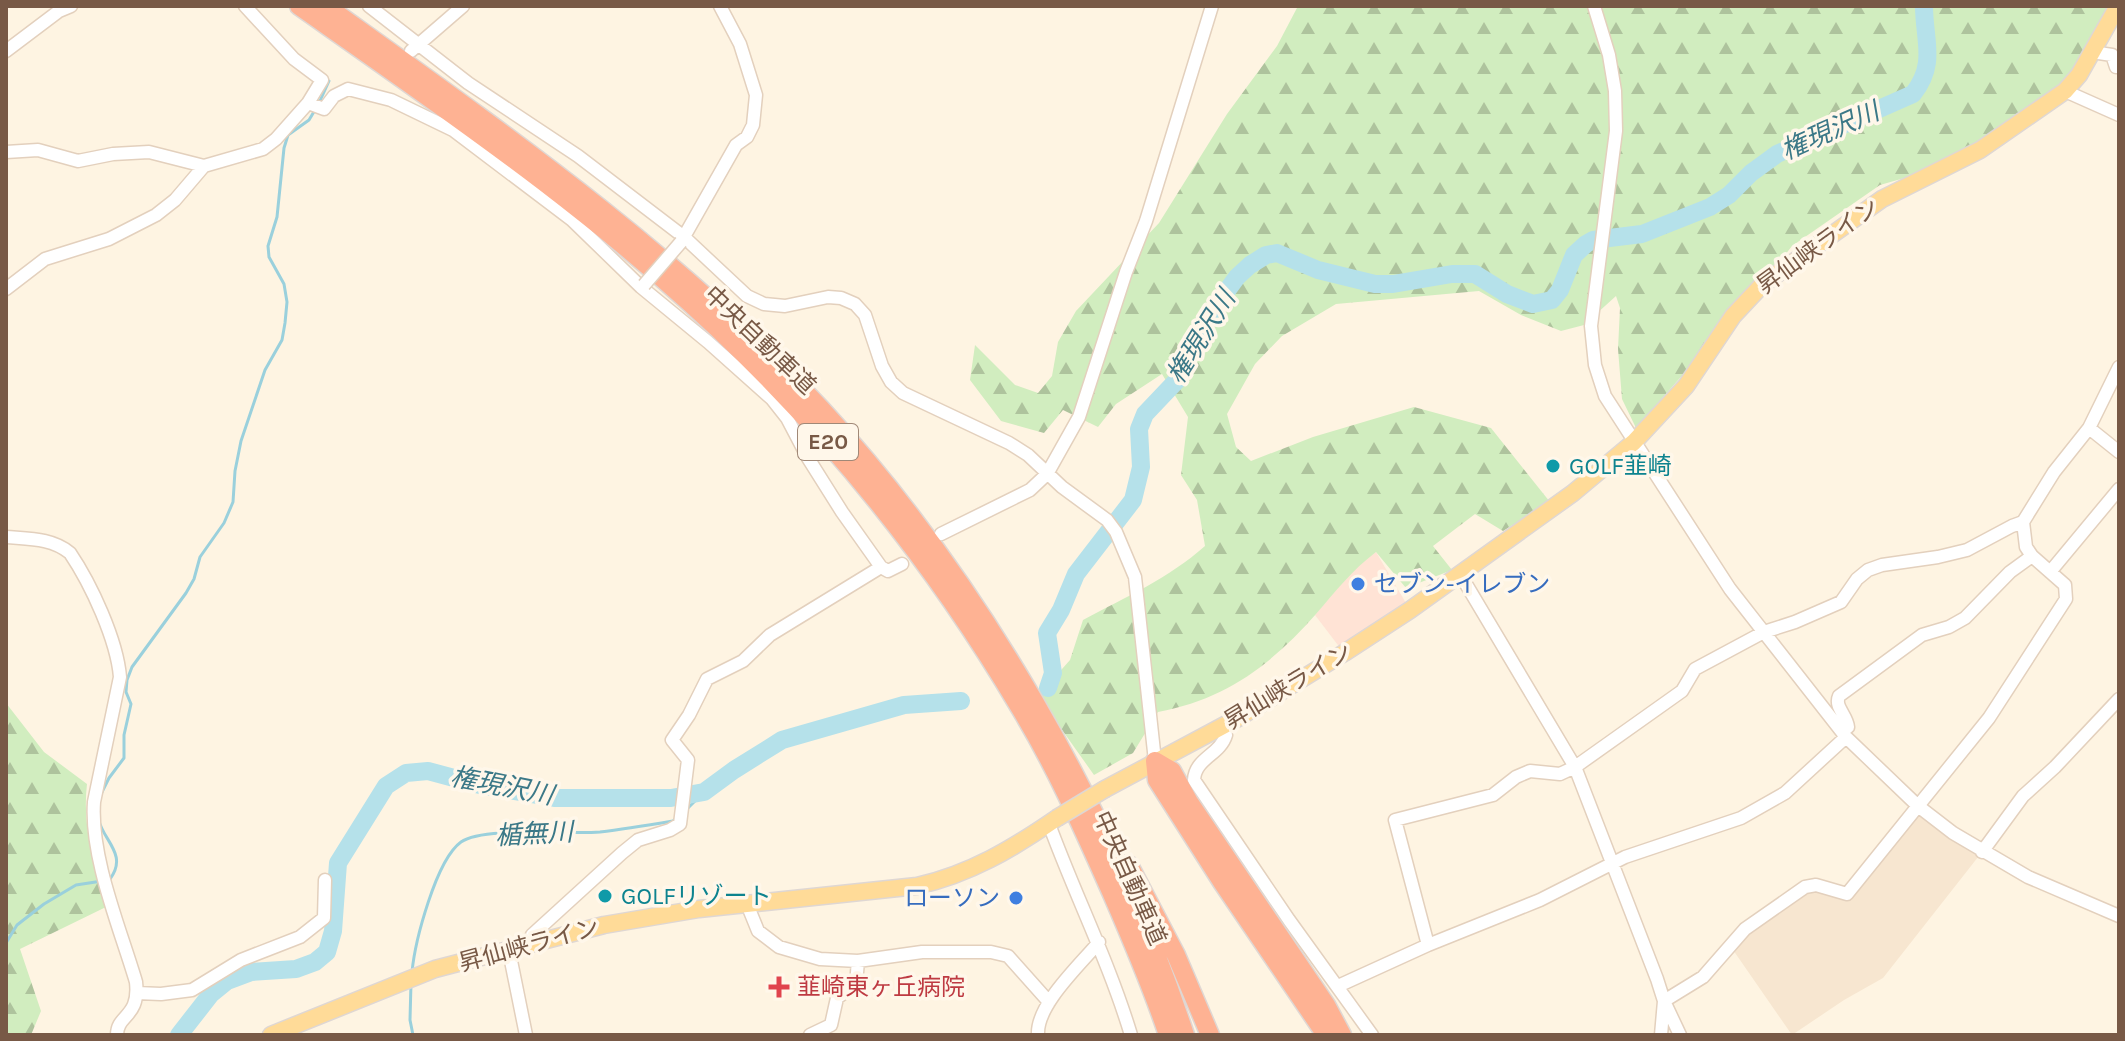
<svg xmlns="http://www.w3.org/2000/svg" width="2125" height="1041" font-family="Karla,'Noto Sans JP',sans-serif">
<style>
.residential{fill:#f7e6d0}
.commercial{fill:#ffe3d5}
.forest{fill:url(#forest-firs)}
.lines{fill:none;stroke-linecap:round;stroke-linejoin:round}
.stream{stroke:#9ad0dc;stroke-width:3}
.river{stroke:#b5e1ea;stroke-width:18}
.minor-casing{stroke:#e3d0bd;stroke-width:15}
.major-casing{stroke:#dfd7d3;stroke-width:19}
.highway-casing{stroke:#dfd7d3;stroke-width:21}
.minor{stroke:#fff;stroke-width:12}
.major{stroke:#ffdb98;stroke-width:16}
.highway{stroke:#feb293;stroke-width:18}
.minor-bridge-casing{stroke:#e3d0bd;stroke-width:15;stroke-linecap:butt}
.major-bridge-casing{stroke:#dfd7d3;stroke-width:19;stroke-linecap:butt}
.minor-bridge{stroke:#fff;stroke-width:12}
.major-bridge{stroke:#ffdb98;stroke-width:16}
.culture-dot{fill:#0f9aa8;stroke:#fff7ea;stroke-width:3}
.shop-dot{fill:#3f7fe0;stroke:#fff7ea;stroke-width:3}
.health-dot{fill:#e0444e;stroke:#fff7ea;stroke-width:3}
.labels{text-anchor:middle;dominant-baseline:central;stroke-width:7;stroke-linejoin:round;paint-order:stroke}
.shield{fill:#fff7ea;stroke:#a08877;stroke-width:2}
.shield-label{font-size:22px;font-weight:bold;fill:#785946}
.street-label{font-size:24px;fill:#785946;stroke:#fff7ea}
.culture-label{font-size:24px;fill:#0d838f;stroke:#fff7ea;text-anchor:start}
.shop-label{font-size:24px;fill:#366cbe;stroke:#fff7ea;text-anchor:start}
.health-label{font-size:24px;fill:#be3a42;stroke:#fff7ea;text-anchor:start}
.water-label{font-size:26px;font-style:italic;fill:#3b7887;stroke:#fff7ea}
</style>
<defs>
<pattern id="forest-firs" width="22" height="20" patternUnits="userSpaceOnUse" patternTransform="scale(2)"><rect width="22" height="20" fill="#d1edbf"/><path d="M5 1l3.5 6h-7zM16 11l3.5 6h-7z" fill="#aec39d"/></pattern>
</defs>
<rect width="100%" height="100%" fill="#fef4e2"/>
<!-- residential -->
<path class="residential" d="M 1918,806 L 1982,852 L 1883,978 L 1844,1000 L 1792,1035 L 1731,947 L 1805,887 L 1847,893 Z"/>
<!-- commercial -->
<path class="commercial" d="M 1376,552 L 1410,610 L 1344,653 L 1315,615 L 1353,569 Z"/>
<!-- forest -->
<path class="forest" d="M 1298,6 L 2112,6 L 2095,48 L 2039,118 L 1978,157 L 1880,185 L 1792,246 L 1759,288 L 1636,428 L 1622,399 L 1618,349 L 1620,308 L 1616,296 L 1584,325 L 1561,331 L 1521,315 L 1479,291 L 1336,304 L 1282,336 L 1255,364 L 1227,414 L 1236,447 L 1251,461 L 1313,437 L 1414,407 L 1491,428 L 1550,502 L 1503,531 L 1475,514 L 1433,546 L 1452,570 L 1406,588 L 1376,552 C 1351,571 1337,590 1316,614 C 1271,665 1226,699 1158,712 L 1133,753 L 1094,775 L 1038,696 L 1070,660 L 1083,620 C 1126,597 1169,578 1205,546 L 1197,500 L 1181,475 L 1188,417 L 1162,374 L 1116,404 L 1098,427 L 1063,410 L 1044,433 L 1001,421 L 970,380 L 975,345 L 1015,385 L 1038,393 L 1052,376 L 1058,342 L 1076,311 L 1159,223 L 1227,114 L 1277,46 Z
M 6,703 L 44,752 L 87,784 C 82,827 94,865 106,907 L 20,949 L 41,1011 L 31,1035 L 6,1035 Z"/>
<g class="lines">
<!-- stream -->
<path class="stream" d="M 319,103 L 329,81
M 101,794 L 109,778 L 124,758 L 124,735 L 131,704 L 126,692 L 127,680 L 132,667 L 186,593 L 194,579 L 200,557 L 224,523 L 233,502 L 235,471 L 241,441 L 265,370 L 282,340 L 285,323 L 287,302 L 284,284 L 269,257 L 268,246 L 277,217 L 284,148 L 288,135 L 309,120 L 315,110
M 688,808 L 704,792
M 99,821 C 104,841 128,855 110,879
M 6,943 L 17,925 L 44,904 L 76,885 L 102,881
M 412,972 C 415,941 436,860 461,842 C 483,826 568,835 600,832 C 625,829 649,825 673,821 L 676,818
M 411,983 L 410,1020 L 413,1035"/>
<!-- river -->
<path class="river" d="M 1048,688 L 1053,673 L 1047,633 L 1061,610 L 1076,574 L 1133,500 L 1141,467 L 1139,429 L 1145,414 L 1182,375 L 1188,350 L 1209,315 L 1237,277 L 1250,265 L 1266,255 L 1277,253 L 1318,270 L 1375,284 L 1393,284 L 1452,274 L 1475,274 L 1507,294 L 1533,304 L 1552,300 L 1560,290 L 1574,255 L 1586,244 L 1593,240 L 1642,234 L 1710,207 L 1729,195 L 1751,173 L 1777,154 L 1913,94 C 1937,64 1924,40 1924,6
M 179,1035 L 211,994 L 227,981 L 251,972 L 296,969 L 315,962 L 327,952 L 333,931 L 338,863 L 386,786 L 406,773 L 428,771 L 480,785 L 554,798 L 671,798 L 704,792 L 734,770 L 782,740 L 904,705 L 961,701"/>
<defs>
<path id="minor" d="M 245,6 L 294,59 L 322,80 L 308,103
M 369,6 L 468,83 L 578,156 L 684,237 L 747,296 L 764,304 L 785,306 L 828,297 L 841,298 L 855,304 L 865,315 L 882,366 L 891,382 L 903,393 L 1009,443 L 1028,455 L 1062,487 L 1107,520 L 1116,532 L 1135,577 L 1155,761
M 1594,6 L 1609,55 L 1615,91 L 1616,131 L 1591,326 L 1595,365 L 1605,396 L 1730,589 L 1846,737 L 1918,806 L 1953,833 L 2028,877 L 2119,916
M 6,51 L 59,11 L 71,6
M 411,51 L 463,6
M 2092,52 L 2112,55 L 2116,67 L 2119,67
M 2065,91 L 2119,115
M 6,152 L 38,150 L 78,161 L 113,154 L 149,152 L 204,166
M 681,242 L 736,145 L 747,137 L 753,125 L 756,95 L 740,44 L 720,6
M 6,289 L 45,259 L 109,239 L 156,215 L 175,200 L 204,166 L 263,149 L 276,139 L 308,103 L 324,109 L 334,96 L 348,89 L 391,100 L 453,130 L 572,220 L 641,287 L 708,342 L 772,399 L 787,418 L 808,458 L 842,512 L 881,567 L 888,571 L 902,564
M 2089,428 L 2119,452
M 941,534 L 1030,490 L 1047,474 L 1079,417 L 1126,272 L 1146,221 L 1212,6
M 6,537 C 29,539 52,538 70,553 C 91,584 117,640 120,677 L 94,802 C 90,857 120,928 136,982 C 140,1018 117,1014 117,1035
M 2050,572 L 2119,489
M 1460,574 L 1575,767 L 1657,979 L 1664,1001 L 1661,1035
M 1221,727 L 1226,735 C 1220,755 1195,758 1194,780 L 1289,920 L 1372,1035
M 1842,731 L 1848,727 C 1847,715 1834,707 1839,696 L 1922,635 L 1949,627 L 1965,618 L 2010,572 L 2032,556
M 1049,824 C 1075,895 1109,962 1131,1035
M 1982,852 L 2023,796 L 2055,767 L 2119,699
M 747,904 L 758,931 L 779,947 L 820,959 L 858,961 L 922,952 L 991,952 L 1008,956 L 1049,1002
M 531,943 L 532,935 L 622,853 L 638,840 L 670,830 L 680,824 L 688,760 L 672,740 L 689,715 L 707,679 L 743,661 L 770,635 L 881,567
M 1428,945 L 1395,820 L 1493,795 L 1516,777 L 1530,771 L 1560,774 L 1575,767 L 1682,691 L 1695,669 L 1764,632 L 1795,622 L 1841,602 L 1857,579 L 1868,570 L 1882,565 L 1938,557 L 1967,550 L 2012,526 L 2023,522
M 509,951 L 526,1035
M 1338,986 L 1428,945 L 1540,900 L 1625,857 L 1741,818 L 1785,793 L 1846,737
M 137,993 L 161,994 L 192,990 L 241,960 L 300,937 L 324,918 L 325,880
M 810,1035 L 831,1025 L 837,998 L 856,984 L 858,961
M 1038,1035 C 1036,1005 1080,965 1099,942
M 1680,1035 L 1664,1001 L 1703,977 L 1745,929 L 1805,887 L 1816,885 L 1847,894 L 1989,718 L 2066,599 L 2065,585 L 2032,556 L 2026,547 L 2023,522 L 2054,472 L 2089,428 L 2119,367"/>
<path id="major" d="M 1105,789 L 1238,718 L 1344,653 L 1410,610 L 1573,493 L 1634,442 L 1686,386 L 1733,316 L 1763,284 L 1882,199 L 1980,150 L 2065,91 L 2079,75 L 2118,6
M 271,1035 L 435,969 L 604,925 L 699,909 L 917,886 C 970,874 1012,849 1057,818"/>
<path id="highway" d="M 299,6 C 453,114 611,222 745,355 C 852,461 944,579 1020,708 C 1056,767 1084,831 1112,894 C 1132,940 1152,987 1168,1035
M 326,6 C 499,130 675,252 821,409 C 980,581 1112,813 1185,1035
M 1155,761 L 1172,771 L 1189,802 L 1326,1005 L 1342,1035
M 1155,761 L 1157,780 L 1222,882 L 1326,1035
M 1129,865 L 1176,955 L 1210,1035"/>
</defs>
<!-- minor casing -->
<use href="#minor" class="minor-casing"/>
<!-- major casing -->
<use href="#major" class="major-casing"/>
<!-- highway casing -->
<use href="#highway" class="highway-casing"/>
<!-- minor -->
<use href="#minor" class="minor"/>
<!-- major -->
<use href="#major" class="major"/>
<!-- highway -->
<use href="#highway" class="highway"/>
<defs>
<path id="minor-bridge" d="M 644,285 L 681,242"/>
<path id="major-bridge" d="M 1057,818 L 1105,789"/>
</defs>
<!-- minor-bridge casing -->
<use href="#minor-bridge" class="minor-bridge-casing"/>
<!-- major-bridge casing -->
<use href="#major-bridge" class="major-bridge-casing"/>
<!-- minor-bridge -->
<use href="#minor-bridge" class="minor-bridge"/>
<!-- major-bridge -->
<use href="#major-bridge" class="major-bridge"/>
</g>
<!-- markers -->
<g class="culture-dot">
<circle cx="1553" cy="466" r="8"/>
<circle cx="605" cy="896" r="8"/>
</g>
<g class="shop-dot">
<circle cx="1358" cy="584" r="8"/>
<circle cx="1016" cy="898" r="8"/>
</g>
<path class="health-dot" d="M775 975h8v8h8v8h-8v8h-8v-8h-8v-8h8z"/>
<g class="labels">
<!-- shield labels -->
<rect class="shield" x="798" y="424" width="60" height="36" rx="6"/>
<g class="shield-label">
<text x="828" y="442">E20</text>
</g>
<!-- street labels -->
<g class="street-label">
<text transform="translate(1818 246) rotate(-36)">昇仙峡ライン</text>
<text transform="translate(760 340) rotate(44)">中央自動車道</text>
<text transform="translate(1288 686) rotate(-31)">昇仙峡ライン</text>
<text transform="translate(1130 878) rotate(66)">中央自動車道</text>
<text transform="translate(529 945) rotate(-15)">昇仙峡ライン</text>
</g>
<!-- culture labels -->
<g class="culture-label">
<text x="1569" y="466">GOLF韮崎</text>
<text x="621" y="896">GOLFリゾート</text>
</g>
<!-- shop labels -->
<g class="shop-label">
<text x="1374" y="584">セブン-イレブン</text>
<text x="1000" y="898" text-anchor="end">ローソン</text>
</g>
<!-- health labels -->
<g class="health-label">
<text x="797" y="987">韮崎東ヶ丘病院</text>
</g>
<!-- water labels -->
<g class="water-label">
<text transform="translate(1830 131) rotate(-24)">権現沢川</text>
<text transform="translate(1201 337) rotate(-58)">権現沢川</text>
<text transform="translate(502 786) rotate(11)">権現沢川</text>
<text transform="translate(534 834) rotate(-3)">楯無川</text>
</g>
</g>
<!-- border -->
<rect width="2125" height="1041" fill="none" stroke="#785946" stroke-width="16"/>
</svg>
